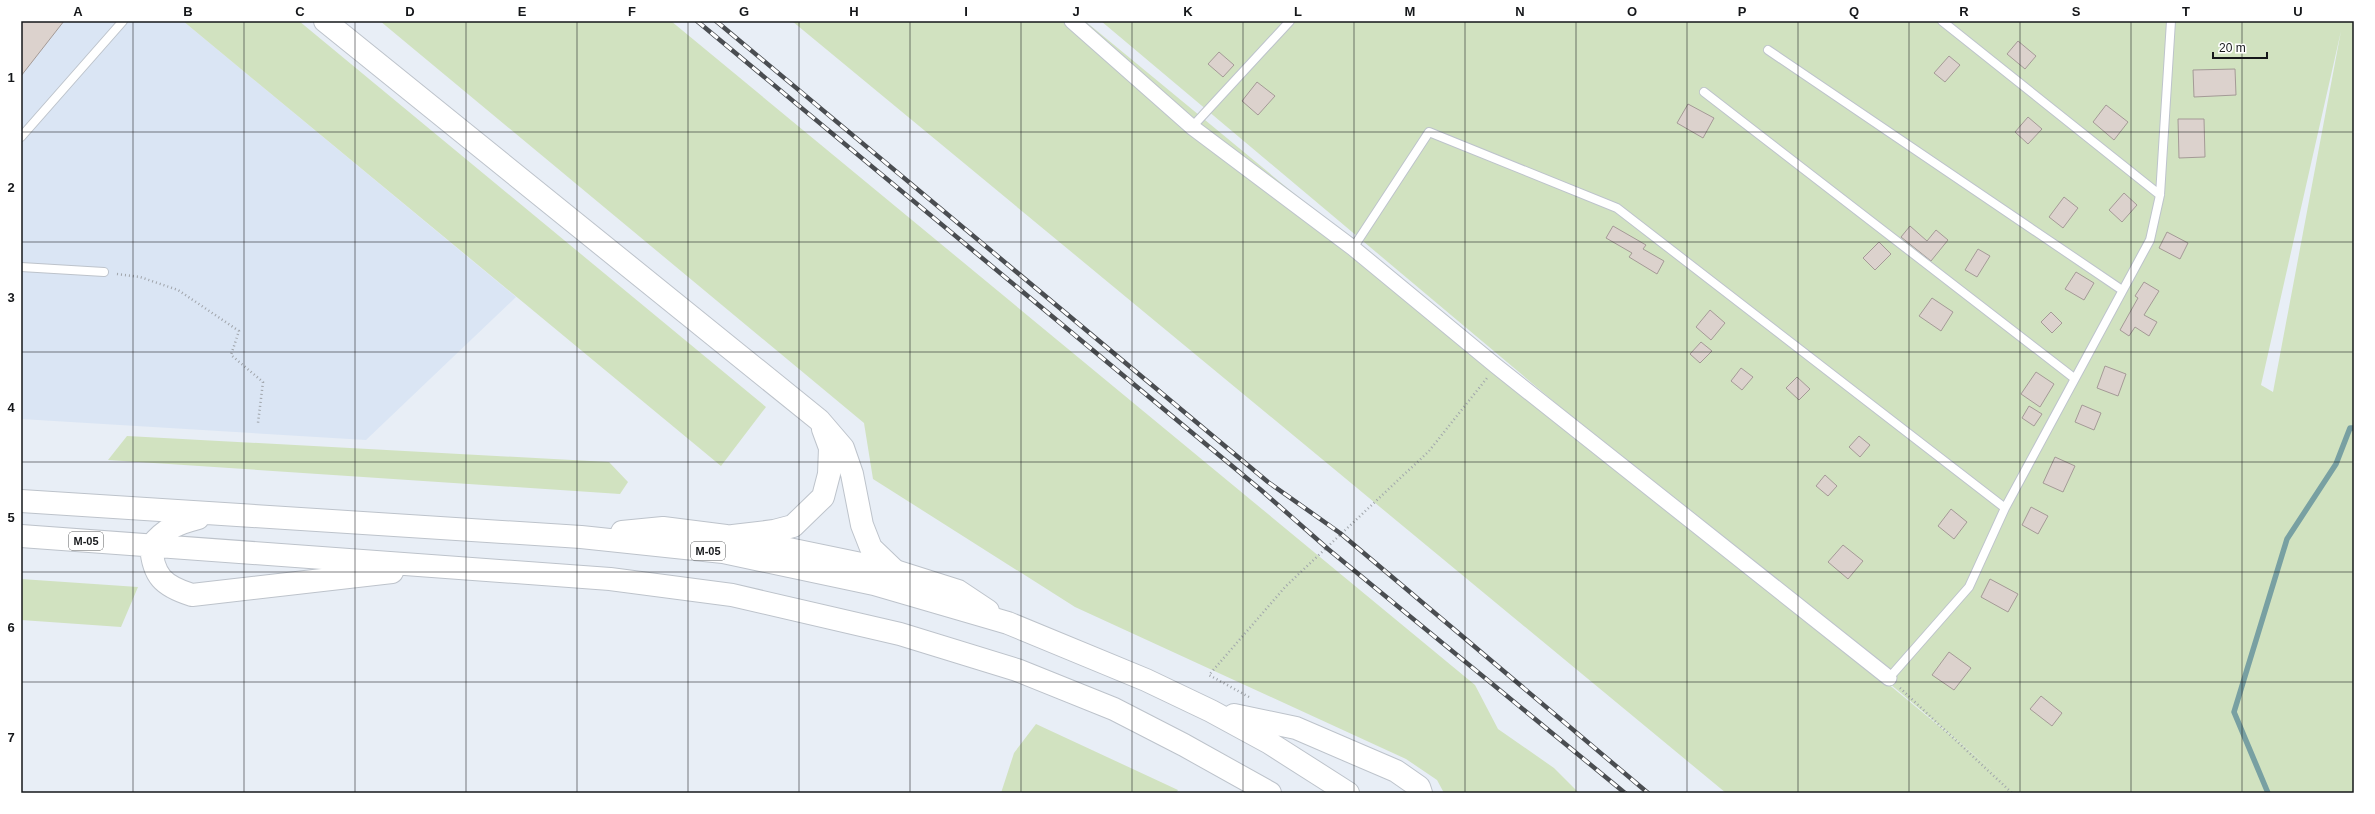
<svg xmlns="http://www.w3.org/2000/svg" width="2375" height="814" font-family="Arial,sans-serif">
<style>
.built{fill:#dae5f4}
.green{fill:#d1e2c0;fill-rule:evenodd}
.lines{fill:none;stroke-linecap:round;stroke-linejoin:round}
.stream{stroke:#78a0a2;stroke-width:5.5}
.building{fill:#dcd2cd;stroke:#a49a96}
.lane-casing{stroke:#bdc3cb;stroke-width:10}
.street-casing{stroke:#bdc3cb;stroke-width:17}
.secondary-casing{stroke:#bdc3cb;stroke-width:24}
.highway-casing{stroke:#bdc3cb;stroke-width:24}
.path{stroke:#a0a5ab;stroke-width:2.5;stroke-dasharray:1 3;stroke-linecap:butt}
.lane{stroke:#fff;stroke-width:8}
.street{stroke:#fff;stroke-width:15}
.secondary{stroke:#fff;stroke-width:22}
.highway{stroke:#fff;stroke-width:22}
.rail-casing{stroke:#4a4d51;stroke-width:4.5}
.rail{stroke:#fff;stroke-width:3;stroke-dasharray:9;stroke-linecap:butt}
.grid{fill:none;stroke:#15171a;stroke-width:1;stroke-opacity:0.55}
.labels{text-anchor:middle;dominant-baseline:central;stroke-width:3.5;stroke-linejoin:round;paint-order:stroke}
.shield{fill:#fff;stroke:#5b5d5f;stroke-width:1}
.shield-label{font-size:11px;font-weight:bold;fill:#15171a}
.neatline{fill:none;stroke:#15171a;stroke-width:1.5}
.grid-label{font-size:13px;text-anchor:middle;font-weight:bold;fill:#15171a}
</style>
<rect width="100%" height="100%" fill="#e8eef6"/>
<!-- built -->
<path class="built" d="M 21,21 L 183,21 L 516,297 L 366,440 L 21,419 Z"/>
<!-- green -->
<path class="green" d="M 183,21 L 299,21 L 766,407 L 721,466 Z
M 380,21 L 671,21 L 1475,685 L 1498,729 L 1554,768 L 1579,793 L 1444,793 L 1437,780 L 1406,759 L 1075,607 L 873,479 L 864,423 Z
M 792,21 L 1085,21 L 1996,773 L 1101,21 L 2354,21 L 2354,793 L 1726,793 ZM 2341,31 L 2273,392 L 2261,385 Z
M 127,436 L 609,462 L 628,482 L 620,494 L 108,460 Z
M 21,579 L 138,587 L 121,627 L 21,620 Z
M 1036,724 L 1178,790 L 1176,793 L 1001,793 L 1014,753 Z"/>
<g class="lines">
<!-- stream -->
<path class="stream" d="M 2268,793 L 2234,712 L 2287,539 L 2336,464 L 2350,428 L 2354,428"/>
</g>
<!-- building -->
<path class="building" d="M 21,21 L 64,21 L 21,76 Z
M 2018,41 L 2036,56 L 2025,69 L 2007,54 Z
M 1219,52 L 1234,65 L 1223,77 L 1208,64 Z
M 1949,56 L 1960,65 L 1945,82 L 1934,73 Z
M 2235,69 L 2236,95 L 2194,97 L 2193,70 Z
M 1257,82 L 1275,96 L 1258,115 L 1242,101 Z
M 1688,104 L 1714,118 L 1703,138 L 1677,123 Z
M 2106,105 L 2128,122 L 2114,140 L 2093,122 Z
M 2028,117 L 2042,129 L 2028,144 L 2015,132 Z
M 2178,119 L 2204,119 L 2205,157 L 2179,158 Z
M 2124,193 L 2137,205 L 2122,222 L 2109,210 Z
M 2064,197 L 2078,208 L 2063,228 L 2049,217 Z
M 1613,226 L 1646,245 L 1643,249 L 1664,261 L 1657,274 L 1629,257 L 1632,253 L 1606,238 Z
M 1910,226 L 1927,241 L 1936,230 L 1948,240 L 1931,261 L 1901,237 Z
M 2167,232 L 2188,243 L 2180,259 L 2159,248 Z
M 1879,242 L 1891,254 L 1875,270 L 1863,258 Z
M 1978,249 L 1990,256 L 1977,277 L 1965,270 Z
M 2076,272 L 2094,283 L 2084,300 L 2065,289 Z
M 2144,282 L 2159,291 L 2144,315 L 2157,322 L 2149,336 L 2135,327 L 2129,336 L 2120,330 L 2138,298 L 2135,296 Z
M 1932,298 L 1953,312 L 1941,331 L 1919,316 Z
M 1710,310 L 1725,323 L 1711,340 L 1696,327 Z
M 2051,312 L 2062,323 L 2052,333 L 2041,322 Z
M 1701,342 L 1712,351 L 1700,363 L 1690,354 Z
M 2105,366 L 2126,374 L 2118,396 L 2097,388 Z
M 1741,368 L 1753,377 L 1742,390 L 1731,381 Z
M 2036,372 L 2054,384 L 2040,407 L 2021,394 Z
M 1797,377 L 1810,389 L 1799,400 L 1786,388 Z
M 2082,405 L 2101,413 L 2094,430 L 2075,422 Z
M 2029,406 L 2042,414 L 2034,426 L 2022,418 Z
M 1859,436 L 1870,445 L 1860,457 L 1849,447 Z
M 2055,457 L 2075,466 L 2063,492 L 2043,483 Z
M 1825,475 L 1837,486 L 1828,496 L 1816,486 Z
M 2031,507 L 2048,516 L 2038,534 L 2022,525 Z
M 1951,509 L 1967,522 L 1954,539 L 1938,526 Z
M 1843,545 L 1863,561 L 1848,579 L 1828,562 Z
M 1990,579 L 2018,594 L 2008,612 L 1981,597 Z
M 1949,652 L 1971,668 L 1954,690 L 1932,675 Z
M 2041,696 L 2062,713 L 2052,726 L 2030,709 Z"/>
<g class="lines">
<defs>
<path id="lane" d="M 1942,21 L 2160,195
M 1768,50 L 2122,290
M 1704,92 L 2074,378
M 1192,127 L 1290,21
M 21,137 L 123,21
M 1353,248 L 1429,132 L 1617,208 L 2005,508
M 21,267 L 104,272
M 1889,678 L 1969,587 L 2005,508 L 2150,240 L 2160,195 L 2171,21"/>
<path id="street" d="M 1072,21 L 1192,127 L 1353,248 L 1496,366 L 1889,678"/>
<path id="secondary" d="M 325,21 L 819,420 L 843,448 L 852,474 L 862,525 L 871,548 L 895,571
M 733,536 L 774,531 L 793,526 L 823,497 L 829,474 L 830,448 L 823,429"/>
<path id="highway" d="M 21,501 L 581,537 L 723,552 L 874,584 L 1008,623 L 1146,680 L 1211,711 L 1268,742 L 1348,793
M 198,518 C 178,523 164,529 151,546 C 153,576 163,586 192,595 L 392,572
M 622,532 L 663,528 L 726,536 L 895,571 L 958,591 L 988,611
M 21,536 L 610,579 L 732,595 L 900,634 L 1017,670 L 1114,709 L 1184,745 L 1270,793
M 1234,715 L 1296,728 L 1396,771 L 1419,787 L 1421,793"/>
</defs>
<!-- lane casing -->
<use href="#lane" class="lane-casing"/>
<!-- street casing -->
<use href="#street" class="street-casing"/>
<!-- secondary casing -->
<use href="#secondary" class="secondary-casing"/>
<!-- highway casing -->
<use href="#highway" class="highway-casing"/>
<!-- path -->
<path class="path" d="M 117,274 L 140,277 L 178,290 L 239,331 L 231,355 L 263,382 L 258,423
M 1900,688 L 2012,793
M 1249,697 L 1209,675 L 1286,586 L 1429,451 L 1487,378"/>
<!-- lane -->
<use href="#lane" class="lane"/>
<!-- street -->
<use href="#street" class="street"/>
<!-- secondary -->
<use href="#secondary" class="secondary"/>
<!-- highway -->
<use href="#highway" class="highway"/>
<defs>
<path id="rail" d="M 697,21 L 1261,490 L 1328,549 L 1625,793
M 716,21 L 1268,482 L 1340,533 L 1648,793"/>
</defs>
<!-- rail casing -->
<use href="#rail" class="rail-casing"/>
<!-- rail -->
<use href="#rail" class="rail"/>
</g>
<!-- grid -->
<path class="grid" d="M 133,21 L 133,793M 244,21 L 244,793M 355,21 L 355,793M 466,21 L 466,793M 577,21 L 577,793M 688,21 L 688,793M 799,21 L 799,793M 910,21 L 910,793M 1021,21 L 1021,793M 1132,21 L 1132,793M 1243,21 L 1243,793M 1354,21 L 1354,793M 1465,21 L 1465,793M 1576,21 L 1576,793M 1687,21 L 1687,793M 1798,21 L 1798,793M 1909,21 L 1909,793M 2020,21 L 2020,793M 2131,21 L 2131,793M 2242,21 L 2242,793M 21,132 L 2354,132M 21,242 L 2354,242M 21,352 L 2354,352M 21,462 L 2354,462M 21,572 L 2354,572M 21,682 L 2354,682"/>
<g class="labels">
<!-- shield labels -->
<g class="shield">
<rect x="69" y="532" width="34" height="18" rx="3"/>
<rect x="691" y="542" width="34" height="18" rx="3"/>
</g>
<g class="shield-label">
<text x="86" y="541">М-05</text>
<text x="708" y="551">М-05</text>
</g>
</g>
<!-- border -->
<rect width="2375" height="814" fill="none" stroke="#ffffff" stroke-width="44"/>
<!-- scale -->
<path d="M2213 52v6h54v-6" fill="none" stroke="#15171a" stroke-width="2"/>
<text x="2219" y="52" font-size="12" fill="#15171a" stroke="#ffffff" stroke-width="3" paint-order="stroke">20 m</text>
<rect x="22" y="22" width="2331" height="770" class="neatline"/>
<g class="grid-label">
<text x="78" y="16">A</text>
<text x="188" y="16">B</text>
<text x="300" y="16">C</text>
<text x="410" y="16">D</text>
<text x="522" y="16">E</text>
<text x="632" y="16">F</text>
<text x="744" y="16">G</text>
<text x="854" y="16">H</text>
<text x="966" y="16">I</text>
<text x="1076" y="16">J</text>
<text x="1188" y="16">K</text>
<text x="1298" y="16">L</text>
<text x="1410" y="16">M</text>
<text x="1520" y="16">N</text>
<text x="1632" y="16">O</text>
<text x="1742" y="16">P</text>
<text x="1854" y="16">Q</text>
<text x="1964" y="16">R</text>
<text x="2076" y="16">S</text>
<text x="2186" y="16">T</text>
<text x="2298" y="16">U</text>
<text x="11" y="82">1</text>
<text x="11" y="192">2</text>
<text x="11" y="302">3</text>
<text x="11" y="412">4</text>
<text x="11" y="522">5</text>
<text x="11" y="632">6</text>
<text x="11" y="742">7</text>
</g>
</svg>
